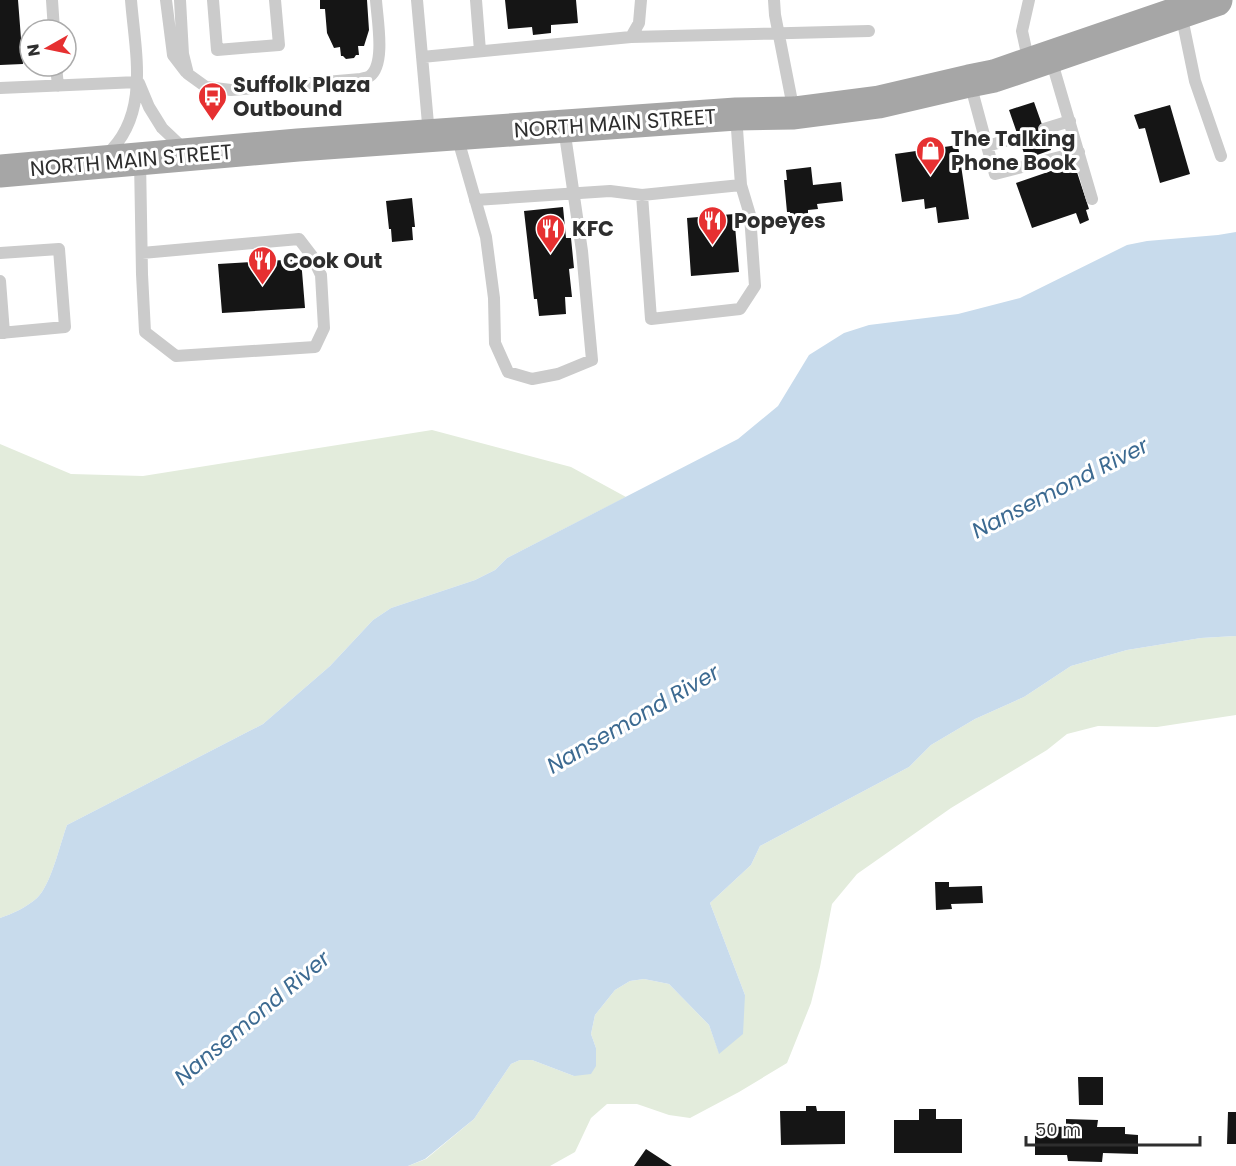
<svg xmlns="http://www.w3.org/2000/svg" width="1236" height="1166" font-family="Poppins,sans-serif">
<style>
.green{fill:#e3ecdc}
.water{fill:#c8dbec}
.building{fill:#151515}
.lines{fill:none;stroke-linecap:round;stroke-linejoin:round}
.lane{stroke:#cbcbcb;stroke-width:12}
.primary{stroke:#a6a6a6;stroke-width:33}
.labels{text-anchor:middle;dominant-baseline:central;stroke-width:6;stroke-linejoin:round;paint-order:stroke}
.poi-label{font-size:21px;font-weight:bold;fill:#2e2e2e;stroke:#fff;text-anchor:start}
.street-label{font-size:21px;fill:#2e2e2e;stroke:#fff}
.water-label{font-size:22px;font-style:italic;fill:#3c6a91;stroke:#fff}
</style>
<rect width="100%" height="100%" fill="#fff"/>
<!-- green -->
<path class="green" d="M 432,430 L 571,467 L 626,497 L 507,558 L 495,570 L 475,580 L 391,608 L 373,620 L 330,666 L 263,724 L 67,825 C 60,844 51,885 37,898 C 27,907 12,914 0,918 L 0,444 L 71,474 L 143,476 Z
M 1236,636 L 1236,715 L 1157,727 L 1098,726 L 1067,734 L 1047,750 L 951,808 L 857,874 L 832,904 L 820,967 L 811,1003 L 787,1063 L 739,1092 L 690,1118 L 669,1115 L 637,1104 L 607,1104 L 591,1118 L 575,1152 L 550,1166 L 408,1166 L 426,1159 L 474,1119 L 511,1064 L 520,1060 L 532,1060 L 574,1076 L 596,1048 L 591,1034 L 595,1015 L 615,990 L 630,981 L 644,979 L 669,984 L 709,1025 L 719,1053 L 745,995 L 710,903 L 751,865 L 760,846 L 909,767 L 931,745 L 975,719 L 1024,697 L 1071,666 L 1127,650 L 1201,638 Z"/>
<!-- water -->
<path class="water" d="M 1236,232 L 1236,636 L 1201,638 L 1127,650 L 1071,666 L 1024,697 L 975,719 L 931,745 L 909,767 L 760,846 L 751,865 L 710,903 L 745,995 L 743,1034 L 719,1054 L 709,1025 L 669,984 L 644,979 L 630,981 L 615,990 L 595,1015 L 591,1034 L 596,1048 L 596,1066 L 591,1074 L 574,1076 L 532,1060 L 520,1060 L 511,1064 L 474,1119 L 425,1159 L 408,1166 L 0,1166 L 0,918 C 12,914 27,907 37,898 C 51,885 60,844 67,825 L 263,724 L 330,666 L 373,620 L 391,608 L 475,580 L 495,570 L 507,558 L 738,439 L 778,406 L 809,355 L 844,333 L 869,325 L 958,314 L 1020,298 L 1127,245 L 1147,241 L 1218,235 Z"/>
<!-- building -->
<path class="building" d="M 0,0 L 18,0 L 23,64 L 0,65 Z
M 320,0 L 367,0 L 369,30 L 364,46 L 358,46 L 359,55 L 356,55 L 354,58 L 346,59 L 343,56 L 341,56 L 340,47 L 334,48 L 327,33 L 325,9 L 320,9 Z
M 505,0 L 576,0 L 578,23 L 551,25 L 551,33 L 533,35 L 532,27 L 508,29 Z
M 1034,102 L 1051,150 L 1026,159 L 1009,110 Z
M 1170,105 L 1190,174 L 1160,183 L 1145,128 L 1139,129 L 1134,115 Z
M 958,145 L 969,219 L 938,223 L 936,207 L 925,209 L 924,199 L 902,202 L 895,154 Z
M 1074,163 L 1089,209 L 1086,210 L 1089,220 L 1080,224 L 1076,213 L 1032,228 L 1016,183 Z
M 811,167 L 813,185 L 841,182 L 843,201 L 817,204 L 818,209 L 808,210 L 808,217 L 804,217 L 805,219 L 798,220 L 798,217 L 791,218 L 790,212 L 787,212 L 784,180 L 787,180 L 786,170 Z
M 412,198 L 415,227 L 412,227 L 413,240 L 392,242 L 391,229 L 389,229 L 386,201 Z
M 563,207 L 566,238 L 571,238 L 574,268 L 569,269 L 572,297 L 565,297 L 566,314 L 539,316 L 537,299 L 534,299 L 524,211 Z
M 734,214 L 739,272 L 691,276 L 687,218 Z
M 301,259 L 305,308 L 222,313 L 218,264 Z
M 935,882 L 949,882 L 949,887 L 982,886 L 983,903 L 951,904 L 952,909 L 936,910 Z
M 1078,1077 L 1103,1077 L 1103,1105 L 1079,1105 Z
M 806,1106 L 816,1106 L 817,1111 L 845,1111 L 845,1144 L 781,1145 L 780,1111 L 806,1111 Z
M 919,1109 L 936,1109 L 936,1119 L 962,1119 L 962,1153 L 894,1153 L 894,1120 L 919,1120 Z
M 1228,1112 L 1236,1112 L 1236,1144 L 1227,1144 Z
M 1066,1119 L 1098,1120 L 1097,1127 L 1125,1127 L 1125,1134 L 1138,1135 L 1138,1154 L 1103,1153 L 1102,1162 L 1068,1161 L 1067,1155 L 1035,1155 L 1035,1126 L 1066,1127 Z
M 646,1149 L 672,1166 L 634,1166 Z"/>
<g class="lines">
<!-- lane -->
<path class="lane" d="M 52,0 L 54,30
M 166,0 L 173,55 L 186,72
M 180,0 L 183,54 L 188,74 L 206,87 L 231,90 L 361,79 C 364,78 367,78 370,76 C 386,64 377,18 376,0
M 213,0 L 217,50 L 279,45 L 275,0
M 417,0 L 429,135
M 476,0 L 480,51
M 774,0 L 775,15 L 794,112
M 1181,13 L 1195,81 L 1221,156
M 631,37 L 869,31
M 422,57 L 631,37 L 639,23 L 641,0
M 1051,59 L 1092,199
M 1029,63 L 1022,31 L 1029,0
M 56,66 L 58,86
M 139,83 L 149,107 L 162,128 L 181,146 L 185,148
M 970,83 L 987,146 L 1019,137
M 0,88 L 138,82
M 1044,129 L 1070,121
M 457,136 L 486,237 L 494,298 L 495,343 L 508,372 L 532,379 L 558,374 L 592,360 L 582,251 L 564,128
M 987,146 L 995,174 L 1079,152
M 106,155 C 151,115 135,52 131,0
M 140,160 L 142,274 L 145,332 L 176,356 L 315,347 L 324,328 L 321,275 L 312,256 L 299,239 L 142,253
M 642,195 L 651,319 L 740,309 L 755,286 L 750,215 L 741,185
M 475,200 L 610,191 L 642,195 L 741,185 L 736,115
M 0,253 L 59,249 L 65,327 L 0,333
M 0,281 L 4,333"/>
<!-- primary -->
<path class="primary" d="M 0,171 L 298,145 L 736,114 L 794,113 L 879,102 L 969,81 L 994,76 L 1216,0"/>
</g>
<!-- icons -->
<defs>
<symbol id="bus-pin" viewBox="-11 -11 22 30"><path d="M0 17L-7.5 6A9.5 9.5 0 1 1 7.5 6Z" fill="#e63031" stroke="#fff"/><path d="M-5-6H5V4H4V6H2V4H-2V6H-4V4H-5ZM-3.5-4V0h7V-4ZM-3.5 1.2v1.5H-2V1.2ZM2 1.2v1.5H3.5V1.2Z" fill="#fff"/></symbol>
<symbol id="shop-pin" viewBox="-11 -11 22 30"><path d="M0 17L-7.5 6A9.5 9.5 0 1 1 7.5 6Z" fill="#e63031" stroke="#fff"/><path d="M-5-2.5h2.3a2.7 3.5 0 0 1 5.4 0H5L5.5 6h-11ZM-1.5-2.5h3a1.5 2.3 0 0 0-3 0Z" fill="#fff"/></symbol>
<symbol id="restaurant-pin" viewBox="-11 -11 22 30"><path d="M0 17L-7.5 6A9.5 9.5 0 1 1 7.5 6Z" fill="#e63031" stroke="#fff"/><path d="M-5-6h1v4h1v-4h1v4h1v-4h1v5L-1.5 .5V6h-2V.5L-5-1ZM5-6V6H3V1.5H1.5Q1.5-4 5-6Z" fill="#fff"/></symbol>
</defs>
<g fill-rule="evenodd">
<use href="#bus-pin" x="196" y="80" width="33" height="45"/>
<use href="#shop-pin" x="914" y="134" width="33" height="45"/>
<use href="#restaurant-pin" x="696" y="204" width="33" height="45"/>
<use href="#restaurant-pin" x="534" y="212" width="33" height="45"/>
<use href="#restaurant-pin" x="246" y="244" width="33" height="45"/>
</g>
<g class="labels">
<!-- poi labels -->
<g class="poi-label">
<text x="233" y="84">Suffolk Plaza<tspan x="233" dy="24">Outbound</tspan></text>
<text x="951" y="138">The Talking<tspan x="951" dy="24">Phone Book</tspan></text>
<text x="734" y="220">Popeyes</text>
<text x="572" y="228">KFC</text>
<text x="283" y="260">Cook Out</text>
</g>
<!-- street labels -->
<g class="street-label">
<text transform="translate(615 123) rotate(-4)">NORTH MAIN STREET</text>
<text transform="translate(131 160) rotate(-5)">NORTH MAIN STREET</text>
</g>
<!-- water labels -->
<g class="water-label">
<text transform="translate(1060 488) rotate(-27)">Nansemond River</text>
<text transform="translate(633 719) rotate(-30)">Nansemond River</text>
<text transform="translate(252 1018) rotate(-40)">Nansemond River</text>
</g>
</g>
<!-- north arrow -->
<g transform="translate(48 48) rotate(261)"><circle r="28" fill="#ffffff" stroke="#ababab" stroke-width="1.5"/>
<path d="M0-4.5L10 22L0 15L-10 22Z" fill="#e63031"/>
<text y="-9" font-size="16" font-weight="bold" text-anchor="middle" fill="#2e2e2e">N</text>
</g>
<!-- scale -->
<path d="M1026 1136v9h174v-9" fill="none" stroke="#2e2e2e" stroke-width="3"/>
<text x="1035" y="1136" font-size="18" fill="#2e2e2e" stroke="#ffffff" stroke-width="4.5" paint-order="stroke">50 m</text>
</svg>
